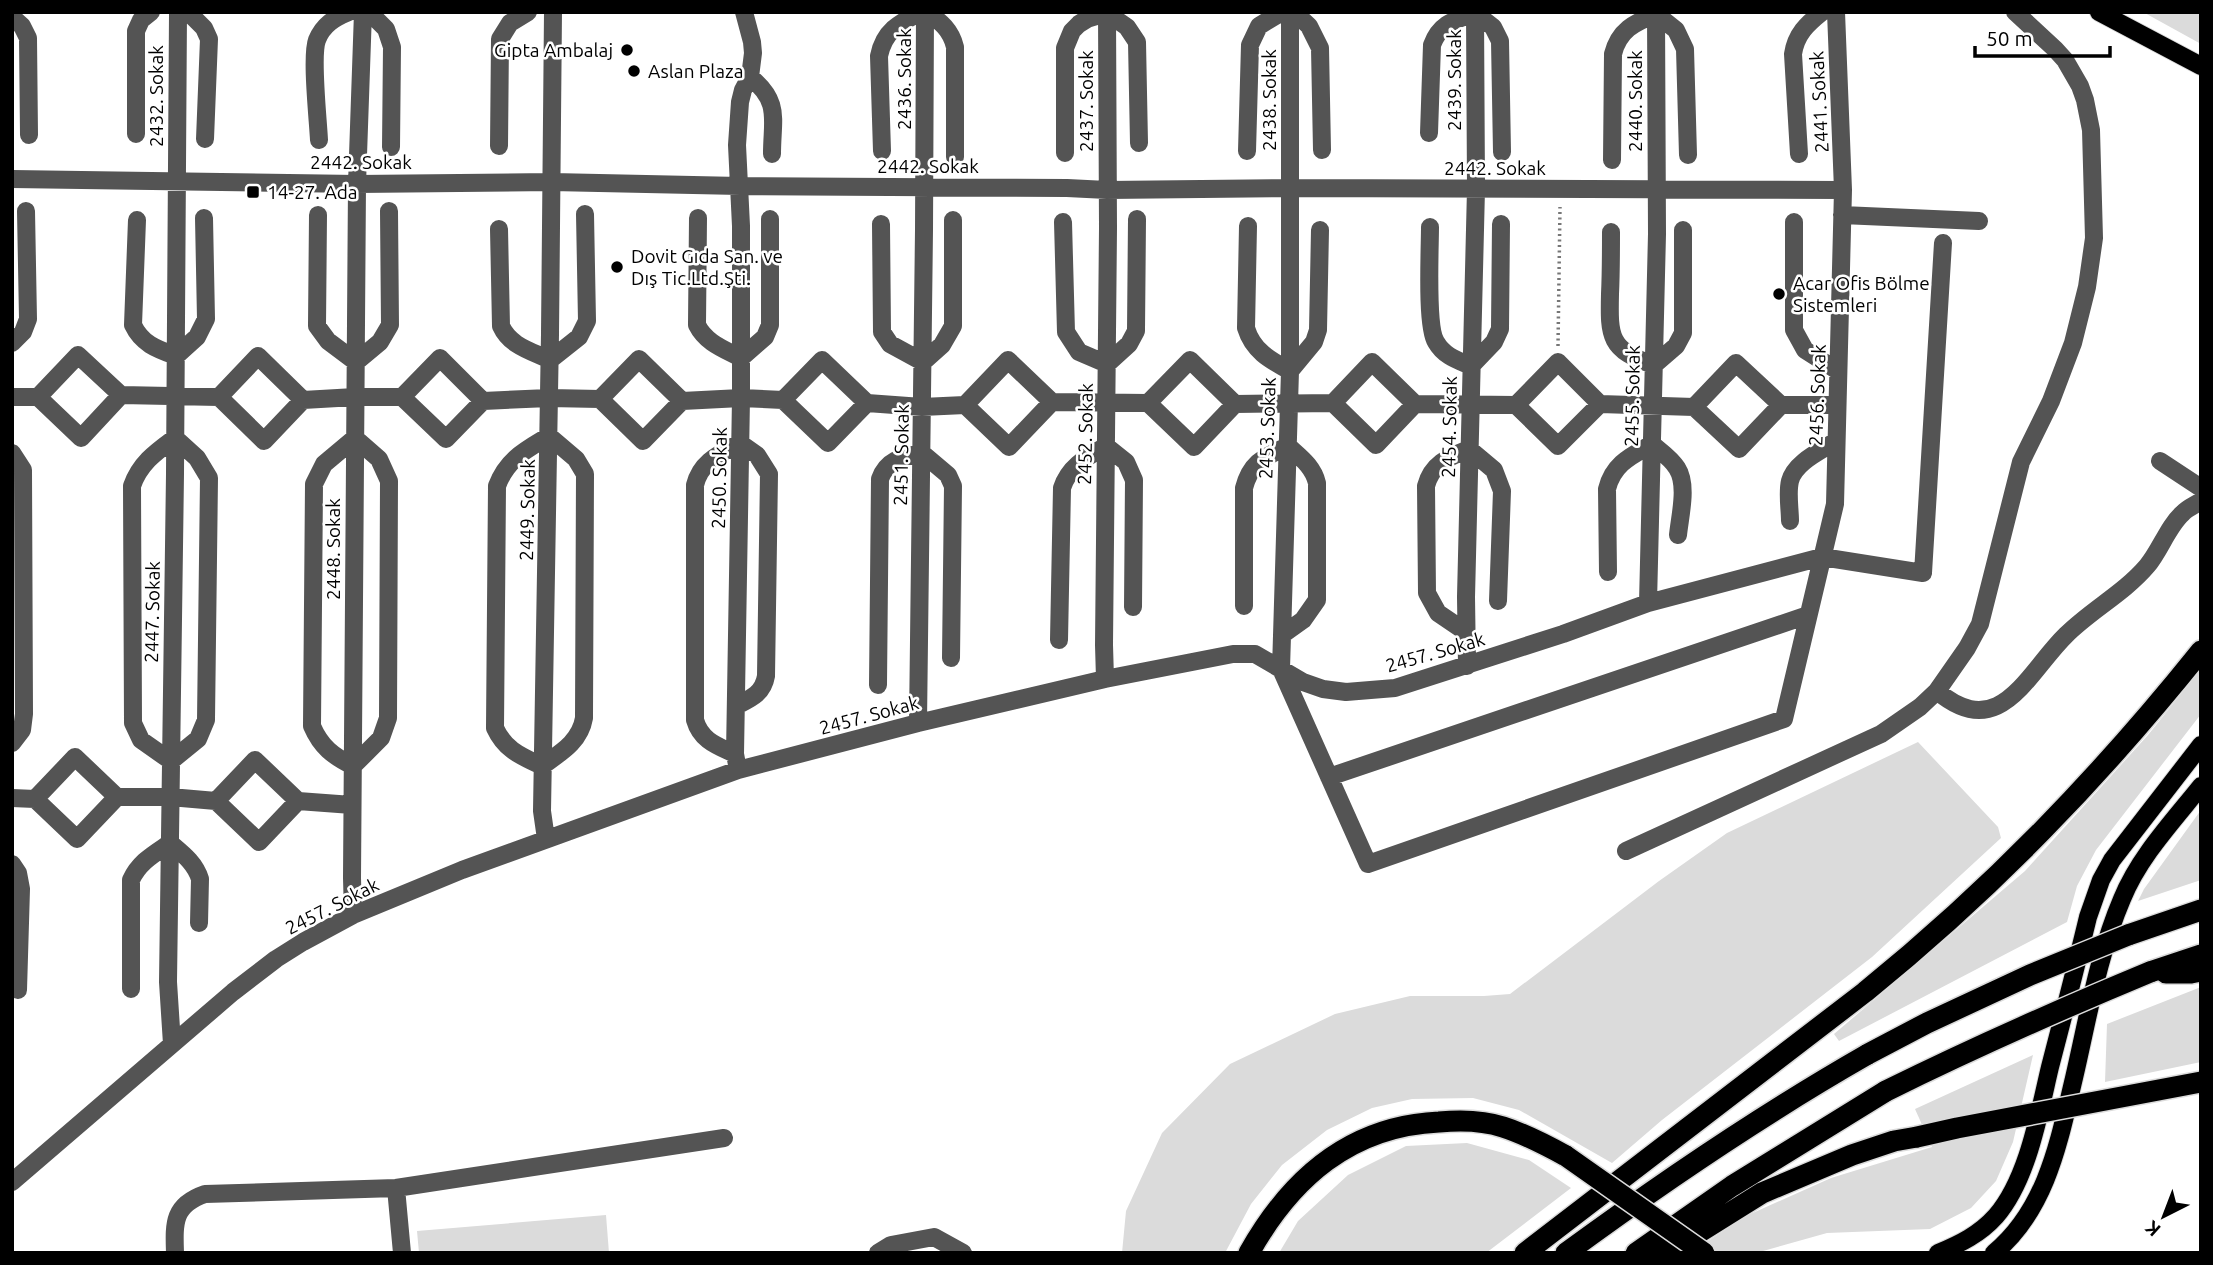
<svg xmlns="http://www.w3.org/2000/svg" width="2213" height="1265" font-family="Ubuntu,sans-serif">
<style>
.grass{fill:#dbdbdb}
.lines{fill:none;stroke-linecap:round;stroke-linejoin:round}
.major-casing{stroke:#dbdbdb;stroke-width:20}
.highway-casing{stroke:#dbdbdb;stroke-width:24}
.path{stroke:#767676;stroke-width:3.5;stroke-dasharray:2 3.5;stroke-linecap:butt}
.minor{stroke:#545454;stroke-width:18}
.major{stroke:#000;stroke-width:18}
.highway{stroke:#000;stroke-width:21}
.highway-bridge-casing{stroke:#dbdbdb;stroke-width:24;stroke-linecap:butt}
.highway-bridge{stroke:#000;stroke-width:21}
.poi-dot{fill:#000;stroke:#fff;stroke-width:2.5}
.labels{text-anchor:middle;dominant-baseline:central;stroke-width:5;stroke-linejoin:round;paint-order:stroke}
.poi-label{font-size:19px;fill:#000;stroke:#fff;text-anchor:start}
.street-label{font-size:19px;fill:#000;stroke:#fff}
</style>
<rect width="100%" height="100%" fill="#fff"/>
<!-- grass -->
<path class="grass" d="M 2143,12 L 2201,12 L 2201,44 Z
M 2201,669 L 2201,714 L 2096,850 L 2077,886 L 2067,922 L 1839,1041 L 1834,1034 L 2025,871 L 2148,735 Z
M 1918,742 L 1998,827 L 2001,838 L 1872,957 L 1662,1120 L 1612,1163 L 1519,1110 L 1473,1098 L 1412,1099 L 1372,1108 L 1327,1130 L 1282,1165 L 1251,1204 L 1225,1253 L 1122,1253 L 1126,1211 L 1162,1133 L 1230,1064 L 1335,1014 L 1410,996 L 1484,996 L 1510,994 L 1659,881 L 1727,833 Z
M 2201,810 L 2201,880 L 2138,901 L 2144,889 Z
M 2201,987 L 2201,1062 L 2105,1082 L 2107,1024 Z
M 2033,1055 L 2013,1142 L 1996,1181 L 1971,1208 L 1930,1229 L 1827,1233 L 1756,1253 L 1690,1253 L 1746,1216 L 1831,1178 L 1932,1147 L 1915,1109 Z
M 1467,1143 L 1529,1160 L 1571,1188 L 1486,1253 L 1279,1253 L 1298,1221 L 1348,1175 L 1406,1146 Z
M 606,1215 L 609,1253 L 419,1253 L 417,1231 Z"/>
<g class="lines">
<defs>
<path id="major" d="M 2099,12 L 2201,66
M 1938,1253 C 1960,1244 1980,1234 1996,1216 C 2028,1179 2039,1113 2050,1067 C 2063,1017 2076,967 2088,917 L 2101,880 L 2112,860 L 2201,745
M 1994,1253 C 2047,1209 2059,1141 2074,1078 C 2088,1018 2098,955 2122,899 C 2139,857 2173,821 2201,786"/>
<path id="highway" d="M 2128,935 L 2201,910
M 2150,972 L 2201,955
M 2166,973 L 2191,973 L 2201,971
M 1249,1253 C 1291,1178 1350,1126 1439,1122 C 1460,1120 1482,1120 1503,1127 C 1525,1134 1546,1145 1566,1156
M 1525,1253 L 1865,992 C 1992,889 2099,778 2201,651
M 1566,1253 C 1664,1181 1763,1114 1868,1054
M 1636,1253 L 1732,1186 L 1886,1091
M 1666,1253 L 1762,1193 L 1852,1155 L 1894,1141 L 1917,1137"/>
</defs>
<!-- major casing -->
<use href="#major" class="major-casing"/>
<!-- highway casing -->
<use href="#highway" class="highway-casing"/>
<!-- path -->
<path class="path" d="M 1558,346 L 1560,207"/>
<!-- minor -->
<path class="minor" d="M 188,12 L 204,28 L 209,39 L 205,139
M 369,12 L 386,29 L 392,47 L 391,147
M 927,12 C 941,22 951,30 955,47 L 955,157
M 1290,12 L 1290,371 L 1281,669 L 1368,864 L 1784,719 L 1835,504 L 1843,190 L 1836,12
M 1294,12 L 1309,26 L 1320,48 L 1322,150
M 12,17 L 22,26 L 28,38 L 29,135
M 750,77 C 781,102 772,119 772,154
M 1429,133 L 1432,45 C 1440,23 1455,20 1475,13 L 1493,27 L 1500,41 L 1502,152
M 136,134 L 136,31 L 141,20 L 151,12
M 319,140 C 318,119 311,56 317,40 C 323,25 334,18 349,12
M 499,146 L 500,39 L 510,23 L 528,12
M 882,151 L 879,56 C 884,31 899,23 921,12
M 1247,151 L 1250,45 L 1259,26 L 1282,12
M 1065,153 L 1065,48 L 1072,31 L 1079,24 L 1087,19 L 1107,13 L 1127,27 L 1137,42 L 1139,143
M 1799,154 L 1793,54 C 1796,34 1807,24 1822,12
M 1612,160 L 1613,54 C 1619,30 1634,23 1656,14 L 1676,30 L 1685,49 L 1688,155
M 12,179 L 357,184 L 552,182 L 740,186 L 1067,188 L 1107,190 L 1291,188 L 1843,190
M 318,215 L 317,326 L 328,341 L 356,362 L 380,342 L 390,325 L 389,211
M 1842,215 L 1979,221
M 698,218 L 697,325 C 706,343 724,349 741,358 L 765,337 L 770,325 L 770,219
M 137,220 L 133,325 C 142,344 157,349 176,356 L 197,337 L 206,319 L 204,218
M 1063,222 L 1066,332 L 1079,352 L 1107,364 L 1129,344 L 1136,331 L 1137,219
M 1794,222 L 1794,330 L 1805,350 L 1838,371
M 881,224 L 882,332 L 890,344 L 923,362 L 942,345 L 953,326 L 953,220
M 1248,226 L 1246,328 C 1253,351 1270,360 1290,371 L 1314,342 L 1318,330 L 1320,230
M 1430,227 C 1430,249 1426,327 1436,342 C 1444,356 1457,360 1471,366 L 1494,342 L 1500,329 L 1501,224
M 499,229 L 501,326 C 510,346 531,351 550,360 L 579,337 L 587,321 L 585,214
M 1611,232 C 1611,252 1611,273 1610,294 C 1609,337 1609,350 1654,365 L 1676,346 L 1683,333 L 1683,230
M 12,343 L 23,332 L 28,319 L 26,211
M 12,397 L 38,397 L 81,438 L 121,395
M 38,397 L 78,355 L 121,395 L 219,397 L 264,441 L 303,400 L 355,397 L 402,397 L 446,439 L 483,401 L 549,398 L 600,399 L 643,441 L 682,401 L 741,398 L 783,400 L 828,443 L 867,403
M 219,397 L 258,356 L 303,400
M 402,397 L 440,358 L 483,401
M 600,399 L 639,359 L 682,401
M 783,400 L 822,360 L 867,403 L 922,407 L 965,405 L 1008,360 L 1052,402 L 1148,403 L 1194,447 L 1235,404 L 1333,403 L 1376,445 L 1415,404
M 1148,403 L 1190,360 L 1235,404
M 1333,403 L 1372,362 L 1415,404 L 1516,405 L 1558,446 L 1600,404
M 965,405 L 1009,447 L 1052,402
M 1516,405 L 1558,362 L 1600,404 L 1694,407 L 1739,449 L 1781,405
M 1694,407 L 1736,363 L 1781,405 L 1837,405
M 549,436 L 576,459 L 585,474 L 584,718 C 580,742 560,753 542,766 C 521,756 505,750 495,728 L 497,486 C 507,459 526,450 549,436 Z
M 175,438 L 197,458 L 209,478 L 206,720 L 198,739 L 171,761 L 141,740 L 133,723 L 132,486 C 140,463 156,452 175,438 Z
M 355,438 L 379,459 L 389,481 L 388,718 L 381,738 L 353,766 C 333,756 321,747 312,726 L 314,484 L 324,464 Z
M 12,453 L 23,470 L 24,714 L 22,730 L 12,743
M 2160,461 L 2201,488
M 1790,521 C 1790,509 1787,493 1790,481 C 1795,462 1821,451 1836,441
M 1608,572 L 1607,489 C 1613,464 1631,456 1652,444 C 1660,451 1671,458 1677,468 C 1688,485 1680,515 1678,535
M 1648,603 L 1657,234 L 1656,12
M 1244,606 L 1244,488 C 1251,461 1265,457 1288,446 C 1300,457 1313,466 1317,483 L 1317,600 L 1303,620 L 1282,635
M 1466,632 L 1438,613 L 1427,593 L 1426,486 C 1432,463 1449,457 1469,449 L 1494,470 L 1502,491 L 1498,601
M 1059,640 L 1062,488 C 1069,466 1087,457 1106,446 L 1126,462 L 1134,480 L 1133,607
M 1467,666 L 1466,597 L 1476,189 L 1475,12
M 1105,679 L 1104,645 L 1108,228 L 1107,12
M 878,685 L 880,479 C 887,459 903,457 922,453 L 948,475 L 953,486 L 951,658
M 1937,691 C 2000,744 2027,673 2066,635 C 2091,610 2124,593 2147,566 C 2160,551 2168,526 2183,513 C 2187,508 2195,505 2201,501
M 918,723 L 924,230 L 925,12
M 735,754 C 718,746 701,741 695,720 L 695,485 C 701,461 720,454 740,443 L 757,455 L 769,474 L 766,676 C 763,694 750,699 736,706
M 738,770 L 735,754 L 741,398 L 741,226 L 737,145 L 740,102 L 743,90 L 750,77 L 753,53 L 752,42 L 744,12
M 1329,777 L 1808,615
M 12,798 L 35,799 L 77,839 L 117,797
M 35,799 L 75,757 L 117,797 L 170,797 L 216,801 L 259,842 L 298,801
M 216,801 L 255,760 L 298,801 L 352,805
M 546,839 L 542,811 L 550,334 L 553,12
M 1626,851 L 1881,734 L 1920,707 L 1937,691 L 1967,648 L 1980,624 L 2021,462 L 2051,401 L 2073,343 L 2087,287 L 2094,238 L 2091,130 L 2085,100 L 2080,86 L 2065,60 L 2055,49 L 2015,12
M 12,864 L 18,873 L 21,889 L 18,990
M 353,915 L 352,878 L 357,184 L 363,12
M 131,989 L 131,880 C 139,862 154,854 170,843 C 183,854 195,863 200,879 L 199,923
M 172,1044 L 168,982 L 175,474 L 178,12
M 12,1182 L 233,992 L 276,959 L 303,942 L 353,915 L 462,870 L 738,770 L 918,723 L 1105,679 L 1233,654 L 1255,654 L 1303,682 L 1323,689 L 1346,692 L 1395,688 L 1563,634 L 1648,603 L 1822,557 L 1923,573 L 1943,243
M 396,1188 L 402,1253
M 175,1253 C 174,1223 173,1205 205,1194 L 396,1188 L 724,1138
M 878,1253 L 891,1245 L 934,1237 L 963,1253"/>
<!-- major -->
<use href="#major" class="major"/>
<!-- highway -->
<use href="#highway" class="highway"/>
<defs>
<path id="highway-bridge" d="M 1868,1054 L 1927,1023 L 2030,975 L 2128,935
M 1886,1091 C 1973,1048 2061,1009 2150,972
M 1917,1137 L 1957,1128 L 2201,1082
M 1566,1156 L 1704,1253"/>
</defs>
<!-- highway-bridge casing -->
<use href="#highway-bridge" class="highway-bridge-casing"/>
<!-- highway-bridge -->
<use href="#highway-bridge" class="highway-bridge"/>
</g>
<!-- markers -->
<g class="poi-dot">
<circle cx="627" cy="50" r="7"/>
<circle cx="634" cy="71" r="7"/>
<rect x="246" y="185" width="14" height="14" rx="3.5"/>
<circle cx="617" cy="267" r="7"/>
<circle cx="1779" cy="294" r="7"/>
</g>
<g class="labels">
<!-- poi labels -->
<g class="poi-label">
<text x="613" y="50" text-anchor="end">Gipta Ambalaj</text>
<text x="648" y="71">Aslan Plaza</text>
<text x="267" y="192">14-27. Ada</text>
<text x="631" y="256">Dovit Gıda San. ve<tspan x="631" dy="22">Dış Tic.Ltd.Şti.</tspan></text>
<text x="1793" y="283">Acar Ofis Bölme<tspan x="1793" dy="22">Sistemleri</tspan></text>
</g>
<!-- street labels -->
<g class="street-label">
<text transform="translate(904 79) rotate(-90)">2436. Sokak</text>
<text transform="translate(1454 80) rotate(-90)">2439. Sokak</text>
<text transform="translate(156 96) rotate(-90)">2432. Sokak</text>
<text transform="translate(1269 100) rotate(-90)">2438. Sokak</text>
<text transform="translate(1086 101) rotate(-90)">2437. Sokak</text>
<text transform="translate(1635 101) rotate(-90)">2440. Sokak</text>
<text transform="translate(1819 102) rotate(-93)">2441. Sokak</text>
<text x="361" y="162">2442. Sokak</text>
<text x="928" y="166">2442. Sokak</text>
<text x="1495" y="168">2442. Sokak</text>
<text transform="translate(1817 395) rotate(-88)">2456. Sokak</text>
<text transform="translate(1632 396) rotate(-89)">2455. Sokak</text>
<text transform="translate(1449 427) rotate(-89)">2454. Sokak</text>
<text transform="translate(1267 428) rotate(-88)">2453. Sokak</text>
<text transform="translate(1085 434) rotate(-89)">2452. Sokak</text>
<text transform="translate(901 455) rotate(-89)">2451. Sokak</text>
<text transform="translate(719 478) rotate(-89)">2450. Sokak</text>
<text transform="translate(527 510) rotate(-89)">2449. Sokak</text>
<text transform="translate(333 549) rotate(-90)">2448. Sokak</text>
<text transform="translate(152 612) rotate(-89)">2447. Sokak</text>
<text transform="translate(1435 652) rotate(-16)">2457. Sokak</text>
<text transform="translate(869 715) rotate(-15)">2457. Sokak</text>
<text transform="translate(332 906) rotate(-27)">2457. Sokak</text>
</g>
</g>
<!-- border -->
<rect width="2213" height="1265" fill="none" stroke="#000000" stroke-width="28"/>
<!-- north arrow -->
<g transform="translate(2164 1216) rotate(222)" stroke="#ffffff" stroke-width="5" paint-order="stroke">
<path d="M0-5L12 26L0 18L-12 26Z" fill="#000000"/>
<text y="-10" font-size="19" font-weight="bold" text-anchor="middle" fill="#000000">K</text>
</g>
<!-- scale -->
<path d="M1975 46v10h135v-10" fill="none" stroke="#000000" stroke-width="3.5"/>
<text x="1986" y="46" font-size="21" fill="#000000" stroke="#ffffff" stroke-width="5" paint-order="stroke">50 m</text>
</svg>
